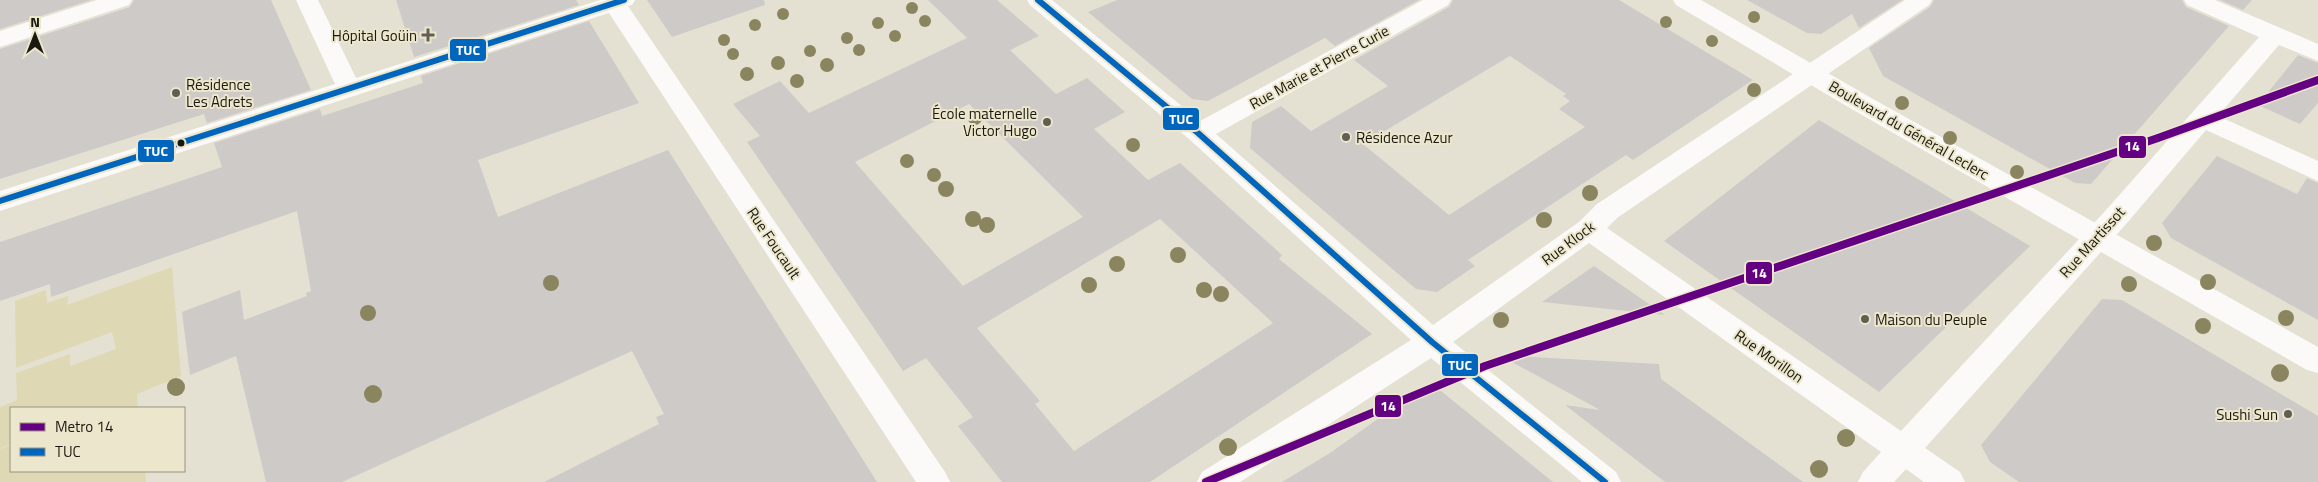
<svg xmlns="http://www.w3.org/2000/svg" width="2318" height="482" font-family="'Titillium Web',sans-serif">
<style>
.green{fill:#ded8b5}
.building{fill:#cecac8;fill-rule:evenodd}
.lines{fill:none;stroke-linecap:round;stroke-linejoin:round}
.minor{fill:#fbfaf8;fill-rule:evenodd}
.major{fill:#fbfaf8;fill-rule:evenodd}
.bus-1-casing{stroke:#ebe6cc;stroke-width:10}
.bus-1{stroke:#0065bd;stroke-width:6}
.metro-1-casing{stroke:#ebe6cc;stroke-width:11}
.metro-1{stroke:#640082;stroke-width:8}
.tree{fill:#8b855f}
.poi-dot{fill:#615f54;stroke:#ebe6cc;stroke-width:2}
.bus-dot{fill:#1b190f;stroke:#ebe6cc;stroke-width:2}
.labels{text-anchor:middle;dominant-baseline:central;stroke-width:4;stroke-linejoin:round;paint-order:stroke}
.poi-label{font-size:15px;fill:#1b190f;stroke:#ebe6cc;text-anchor:end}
.street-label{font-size:15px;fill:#1b190f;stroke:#ebe6cc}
.line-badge{stroke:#ebe6cc;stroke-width:2}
.badge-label{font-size:14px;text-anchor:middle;font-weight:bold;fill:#fff}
</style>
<rect width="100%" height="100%" fill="#e4e1d3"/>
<!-- green -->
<path class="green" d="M 172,267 L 181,376 L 137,394 L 138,408 L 11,408 L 11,444 L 0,448 L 0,407 L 17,400 L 16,373 L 70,354 L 70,366 L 116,349 L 112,332 L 16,368 L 15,301 L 46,290 L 47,303 L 68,296 L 67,305 Z
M 11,445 L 11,471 L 145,471 L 146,482 L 0,482 L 0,449 Z"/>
<!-- building -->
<path class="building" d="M 0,0 L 91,0 L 0,29 Z
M 134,0 L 271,0 L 311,90 L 207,123 L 204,114 L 0,179 L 0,49 L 130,7 Z
M 396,0 L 576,0 L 579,5 L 414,57 Z
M 647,0 L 764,0 L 765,5 L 672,37 Z
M 928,0 L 997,0 L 1039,36 L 1010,50 L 1056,94 L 1087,78 L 1125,112 L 1094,129 L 1148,180 L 1180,163 L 1282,255 L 1279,259 L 1372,334 L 1150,482 L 1002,482 L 958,426 L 973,417 L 926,358 L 903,371 L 747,142 L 760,136 L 733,104 L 780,81 L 809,113 L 967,38 ZM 969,104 L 1083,217 L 963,286 L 855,162 ZM 1160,219 L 1273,323 L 1074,451 L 1035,404 L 1040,401 L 977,328 Z
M 1117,0 L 1419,0 L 1335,46 L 1325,38 L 1208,101 L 1192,99 L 1088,12 Z
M 1453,0 L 1619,0 L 1753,80 L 1633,160 L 1626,155 L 1468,260 L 1475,266 L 1437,292 L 1416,289 L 1250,148 L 1252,122 L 1281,106 L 1311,131 L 1388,86 L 1354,60 L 1449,7 ZM 1510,56 L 1566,94 L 1563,96 L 1570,101 L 1559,109 L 1585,127 L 1449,215 L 1363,144 Z
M 1747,0 L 1902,0 L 1859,28 L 1852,14 L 1821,34 L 1807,33 Z
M 1934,0 L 2182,0 L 2186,7 L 2229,26 L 2091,184 L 2075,183 L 1883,76 L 1869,48 L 1930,7 Z
M 2220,0 L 2252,0 L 2243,10 Z
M 589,21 L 639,103 L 478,160 L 498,217 L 668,150 L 877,482 L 544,482 L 659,424 L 656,417 L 664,414 L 632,351 L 342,482 L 266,482 L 236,356 L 190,375 L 182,312 L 240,290 L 244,320 L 307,296 L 306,293 L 311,291 L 297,211 L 51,297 L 50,284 L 0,301 L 0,242 L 222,167 L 214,143 L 320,109 L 322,116 L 423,83 L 421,76 Z
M 2298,55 L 2318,63 L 2318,103 L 2300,124 L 2258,105 Z
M 1819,120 L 2030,246 L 1879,392 L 1664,241 Z
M 2217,156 L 2297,194 L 2307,178 L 2318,183 L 2318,320 L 2171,238 L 2162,223 Z
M 1594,266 L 1665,315 L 1542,302 Z
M 2102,299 L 2122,300 L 2318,416 L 2318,482 L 2019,482 L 1990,462 L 1981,445 Z
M 1499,355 L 1659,364 L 1661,379 L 1803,482 L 1665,482 L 1565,405 L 1600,410 Z
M 1421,388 L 1441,391 L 1553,482 L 1282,482 L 1330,453 Z"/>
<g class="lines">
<!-- minor -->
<path class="minor" d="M 296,0 L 318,0 L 356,78 L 600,0 L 635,0 L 632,5 L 628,6 L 945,472 L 950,482 L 916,482 L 609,13 L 0,211 L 0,191 L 335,84 Z
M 1027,0 L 1052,0 L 1200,121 L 1423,0 L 1451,0 L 1448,5 L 1216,134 L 1433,325 L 1579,222 L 1597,204 L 1905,0 L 1932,0 L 1929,5 L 1617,218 L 1607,228 L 1901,431 L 2107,209 L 2259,37 L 2187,5 L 2184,0 L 2215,0 L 2318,44 L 2318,61 L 2279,45 L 2218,116 L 2318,161 L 2318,181 L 2206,130 L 2127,223 L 1925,448 L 1960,472 L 1965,482 L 1924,482 L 1906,469 L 1894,482 L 1858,482 L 1863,472 L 1881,452 L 1589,243 L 1453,342 L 1616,472 L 1621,482 L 1582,482 L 1431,358 L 1240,482 L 1197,482 L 1202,472 L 1411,340 L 1189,139 L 1030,5 Z"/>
<!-- major -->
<path class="major" d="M 97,0 L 132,0 L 129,5 L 0,47 L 0,31 Z
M 1673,0 L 1701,0 L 1873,99 L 2318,347 L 2318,373 L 2307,370 L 1855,111 L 1676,5 Z"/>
<defs>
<path id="bus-1" d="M 1038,0 L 1198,133 L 1432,342 L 1605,482
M 0,201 L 624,0"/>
</defs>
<!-- bus-1 casing -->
<use href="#bus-1" class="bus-1-casing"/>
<!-- bus-1 -->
<use href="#bus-1" class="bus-1"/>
<defs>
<path id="metro-1" d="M 1206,482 L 1485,366 L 2158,138 L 2318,80"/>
</defs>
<!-- metro-1 casing -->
<use href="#metro-1" class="metro-1-casing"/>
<!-- metro-1 -->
<use href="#metro-1" class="metro-1"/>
</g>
<!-- trees -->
<g class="tree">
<circle cx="912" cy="8" r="6"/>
<circle cx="783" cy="14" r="6"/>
<circle cx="1754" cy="17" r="6"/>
<circle cx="925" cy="21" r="6"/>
<circle cx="1666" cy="22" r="6"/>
<circle cx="878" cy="23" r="6"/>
<circle cx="755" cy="25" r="6"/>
<circle cx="895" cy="36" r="6"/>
<circle cx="847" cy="38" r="6"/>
<circle cx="724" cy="40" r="6"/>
<circle cx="1712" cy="41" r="6"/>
<circle cx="859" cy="50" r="6"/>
<circle cx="810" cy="51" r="6"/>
<circle cx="733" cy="54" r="6"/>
<circle cx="778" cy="63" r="7"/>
<circle cx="827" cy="65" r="7"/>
<circle cx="747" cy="74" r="7"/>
<circle cx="797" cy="81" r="7"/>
<circle cx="1754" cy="90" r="7"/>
<circle cx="1902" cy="103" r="7"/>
<circle cx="975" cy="118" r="7"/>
<circle cx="1950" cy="138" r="7"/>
<circle cx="1133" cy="145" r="7"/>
<circle cx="907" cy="161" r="7"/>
<circle cx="2017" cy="172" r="7"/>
<circle cx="934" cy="175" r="7"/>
<circle cx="946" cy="189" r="8"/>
<circle cx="1590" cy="193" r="8"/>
<circle cx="973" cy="219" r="8"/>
<circle cx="1544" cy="220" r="8"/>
<circle cx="987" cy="225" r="8"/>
<circle cx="2154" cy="243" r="8"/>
<circle cx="1178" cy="255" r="8"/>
<circle cx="1117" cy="264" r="8"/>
<circle cx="2208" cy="282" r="8"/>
<circle cx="551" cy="283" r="8"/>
<circle cx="2129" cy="284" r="8"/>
<circle cx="1089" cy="285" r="8"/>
<circle cx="1204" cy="290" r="8"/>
<circle cx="1221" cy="294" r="8"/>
<circle cx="368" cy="313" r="8"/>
<circle cx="2286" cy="318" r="8"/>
<circle cx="1501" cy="320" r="8"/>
<circle cx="2203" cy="326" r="8"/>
<circle cx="2280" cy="373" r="9"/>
<circle cx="176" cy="387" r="9"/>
<circle cx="373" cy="394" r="9"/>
<circle cx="1846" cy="438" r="9"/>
<circle cx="1228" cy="447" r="9"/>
<circle cx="1819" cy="469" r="9"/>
</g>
<!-- markers -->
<g class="poi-dot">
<path d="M425.5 27.5h5v5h5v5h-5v5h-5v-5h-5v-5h5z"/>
<circle cx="176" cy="93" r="5"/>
<circle cx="1047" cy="122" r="5"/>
<circle cx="1346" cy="137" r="5"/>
<circle cx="1865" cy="319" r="5"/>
<circle cx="2288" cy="414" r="5"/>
</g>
<circle class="bus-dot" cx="181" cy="143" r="4.5"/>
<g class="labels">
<!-- poi labels -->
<g class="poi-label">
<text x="417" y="35">Hôpital Goüin</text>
<text x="186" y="84" text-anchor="start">Résidence<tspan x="186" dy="17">Les Adrets</tspan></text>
<text x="1037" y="113">École maternelle<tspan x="1037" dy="17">Victor Hugo</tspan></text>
<text x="1356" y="137" text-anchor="start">Résidence Azur</text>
<text x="1875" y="319" text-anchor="start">Maison du Peuple</text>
<text x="2278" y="414">Sushi Sun</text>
</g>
<!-- street labels -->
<g class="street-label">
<text transform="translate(1319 67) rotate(-29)">Rue Marie et Pierre Curie</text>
<text transform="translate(1909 130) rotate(30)">Boulevard du Général Leclerc</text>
<text transform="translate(2092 242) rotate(-48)">Rue Martissot</text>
<text transform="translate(774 243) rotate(56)">Rue Foucault</text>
<text transform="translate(1568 243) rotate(-37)">Rue Klock</text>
<text transform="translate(1769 356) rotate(35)">Rue Morillon</text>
</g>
</g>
<g class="line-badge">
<rect x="449" y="38" width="38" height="24" rx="5" fill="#0065bd"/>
<rect x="1162" y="107" width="38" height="24" rx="5" fill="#0065bd"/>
<rect x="2118" y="135" width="29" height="24" rx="5" fill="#640082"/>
<rect x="137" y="139" width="38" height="24" rx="5" fill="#0065bd"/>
<rect x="1745" y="261" width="28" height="24" rx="5" fill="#640082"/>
<rect x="1441" y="353" width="38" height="24" rx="5" fill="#0065bd"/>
<rect x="1374" y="394" width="28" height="24" rx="5" fill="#640082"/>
</g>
<g class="badge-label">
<text x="468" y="55">TUC</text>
<text x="1181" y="124">TUC</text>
<text x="2132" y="151">14</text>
<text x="156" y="156">TUC</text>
<text x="1759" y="278">14</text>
<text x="1460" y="370">TUC</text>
<text x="1388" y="411">14</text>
</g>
<!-- legend -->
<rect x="10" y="407" width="175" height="65" fill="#ebe6cc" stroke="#989480"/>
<rect x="20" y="423" width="25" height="8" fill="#640082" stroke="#989480"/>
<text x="55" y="432" font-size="15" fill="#1b190f">Metro 14</text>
<rect x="20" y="448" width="25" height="8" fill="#0065bd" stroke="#989480"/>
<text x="55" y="457" font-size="15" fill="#1b190f">TUC</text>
<!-- north arrow -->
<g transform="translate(35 35)" stroke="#ebe6cc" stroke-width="4" paint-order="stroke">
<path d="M0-4L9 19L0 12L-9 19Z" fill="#1b190f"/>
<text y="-8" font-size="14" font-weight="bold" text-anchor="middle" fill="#1b190f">N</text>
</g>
</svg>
